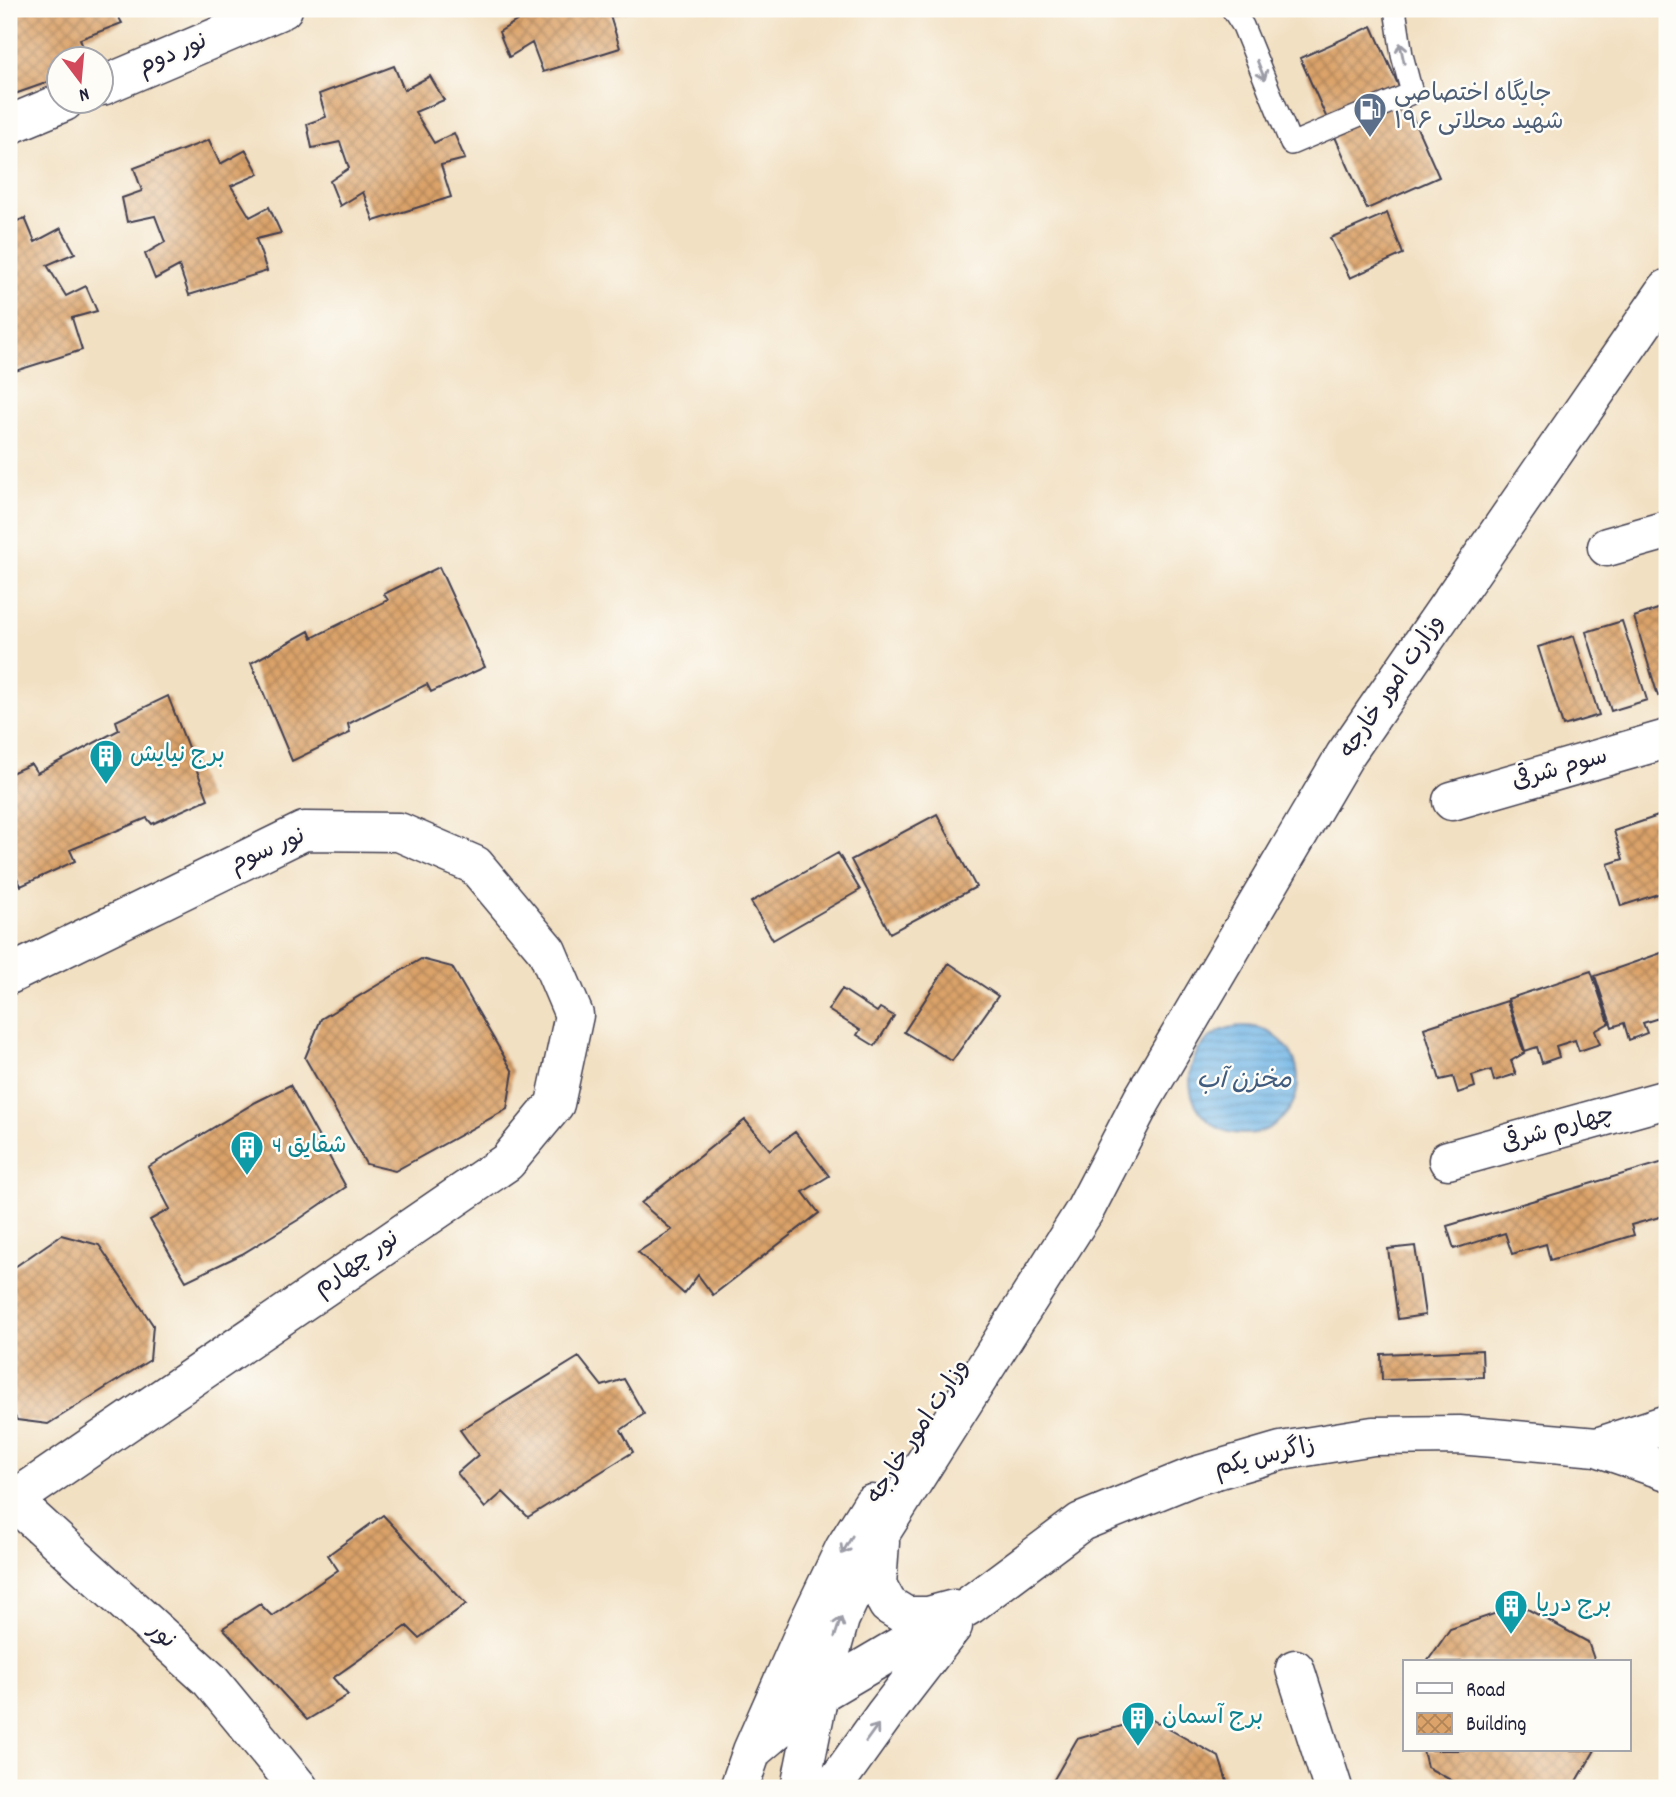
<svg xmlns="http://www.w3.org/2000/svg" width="1676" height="1797" font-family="Dekko,'Playpen Sans Arabic',sans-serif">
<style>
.water{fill:url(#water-rules);stroke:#486b90;stroke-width:2}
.building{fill:url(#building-cross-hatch)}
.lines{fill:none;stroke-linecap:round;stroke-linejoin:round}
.service-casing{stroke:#413e4f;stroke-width:24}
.minor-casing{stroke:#413e4f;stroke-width:41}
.secondary-casing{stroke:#413e4f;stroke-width:41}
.service{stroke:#fff;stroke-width:21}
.minor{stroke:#fff;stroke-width:38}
.secondary{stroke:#fff;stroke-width:38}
.oneway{stroke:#9c9ca7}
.labels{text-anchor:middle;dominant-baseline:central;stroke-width:5;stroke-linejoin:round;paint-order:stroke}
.street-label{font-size:24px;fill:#22223b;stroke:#fdfcf7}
.service-label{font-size:24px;fill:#4e5e75;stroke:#fdfcf7;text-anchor:start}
.culture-label{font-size:24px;fill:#0d838f;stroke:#fdfcf7;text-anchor:start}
.water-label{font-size:26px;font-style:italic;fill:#405c7f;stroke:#fdfcf7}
</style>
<defs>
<pattern id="water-rules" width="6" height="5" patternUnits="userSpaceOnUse" patternTransform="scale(1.75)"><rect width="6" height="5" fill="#6eb4e5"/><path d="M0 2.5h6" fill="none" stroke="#5a92bb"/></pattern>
<pattern id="building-cross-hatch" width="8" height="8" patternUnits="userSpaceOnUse" patternTransform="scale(1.75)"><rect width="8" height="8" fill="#dba369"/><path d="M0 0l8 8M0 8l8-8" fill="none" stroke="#b18458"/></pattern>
</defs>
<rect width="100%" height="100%" fill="#fdfcf7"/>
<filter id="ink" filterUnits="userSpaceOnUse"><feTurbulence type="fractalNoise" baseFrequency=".0143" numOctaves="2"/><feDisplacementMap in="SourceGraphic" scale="14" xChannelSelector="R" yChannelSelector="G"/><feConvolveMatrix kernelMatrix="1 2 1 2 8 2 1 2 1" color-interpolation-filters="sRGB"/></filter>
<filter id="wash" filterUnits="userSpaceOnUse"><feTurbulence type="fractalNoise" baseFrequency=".00686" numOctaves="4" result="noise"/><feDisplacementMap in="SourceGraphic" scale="28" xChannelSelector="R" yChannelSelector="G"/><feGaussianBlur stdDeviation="1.57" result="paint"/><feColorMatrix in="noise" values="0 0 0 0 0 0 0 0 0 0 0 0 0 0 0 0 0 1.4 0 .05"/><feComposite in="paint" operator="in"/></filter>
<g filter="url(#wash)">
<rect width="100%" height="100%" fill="#f2e0c2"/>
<!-- water -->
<path class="water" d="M1190 1080a54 54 0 1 1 108 0a54 54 0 1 1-108 0Z"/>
<g id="blocks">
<!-- building -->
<path class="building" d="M 9,9 L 114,9 L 122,23 L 80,39 L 88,60 L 60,60 L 60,78 L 9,96 Z
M 514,9 L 636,9 L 636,10 L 610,16 L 620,48 L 543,72 L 532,43 L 509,57 L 499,32 L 518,20 Z
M 1372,26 L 1439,177 L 1367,209 L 1300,58 Z
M 394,66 L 404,90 L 430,76 L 444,100 L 415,112 L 434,143 L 454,133 L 465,159 L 441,165 L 451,197 L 374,221 L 363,192 L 340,206 L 330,181 L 349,168 L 340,142 L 312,148 L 307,124 L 326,117 L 319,94 Z
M 209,140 L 220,164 L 246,150 L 259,174 L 231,186 L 250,217 L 269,207 L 281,233 L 256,239 L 267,271 L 189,295 L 179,266 L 155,279 L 145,254 L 165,242 L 155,216 L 127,222 L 122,198 L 142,191 L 134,168 Z
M 1387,213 L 1403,254 L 1350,278 L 1330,238 Z
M 25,218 L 35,242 L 61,228 L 75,253 L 47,265 L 66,296 L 86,286 L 97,311 L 72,318 L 82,350 L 9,373 L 9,224 Z
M 439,567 L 485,667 L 431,692 L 427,684 L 348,724 L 350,733 L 292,761 L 251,663 L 309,631 L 312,638 L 388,600 L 384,594 Z
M 1667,606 L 1667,694 L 1658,696 L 1634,617 Z
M 1622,621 L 1647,700 L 1611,711 L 1586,632 Z
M 1574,636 L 1599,715 L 1563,726 L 1538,647 Z
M 168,696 L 208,799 L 152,824 L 147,818 L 70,850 L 75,861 L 21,886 L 9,861 L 9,774 L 31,764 L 37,773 L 119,730 L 116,721 Z
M 1667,813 L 1667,891 L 1621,906 L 1608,864 L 1623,859 L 1614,831 Z
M 937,814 L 976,887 L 890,933 L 851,860 Z
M 838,853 L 860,890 L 773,940 L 751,902 Z
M 1667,951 L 1667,1029 L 1662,1017 L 1643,1023 L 1647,1033 L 1629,1040 L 1624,1023 L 1612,1027 L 1595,976 Z
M 421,959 L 452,967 L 513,1072 L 507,1109 L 395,1171 L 366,1164 L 305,1058 L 321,1019 Z
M 949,963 L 998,996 L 952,1061 L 904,1032 Z
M 1591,971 L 1609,1023 L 1595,1031 L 1600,1044 L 1579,1051 L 1575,1040 L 1556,1046 L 1559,1057 L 1542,1063 L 1537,1047 L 1525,1051 L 1508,999 Z
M 842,989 L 877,1012 L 880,1008 L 894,1016 L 875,1046 L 857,1035 L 860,1030 L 828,1010 Z
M 1507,1001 L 1524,1053 L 1511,1061 L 1516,1074 L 1494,1081 L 1491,1070 L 1472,1076 L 1475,1087 L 1458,1093 L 1453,1077 L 1440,1080 L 1424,1028 Z
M 290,1085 L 346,1187 L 298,1220 L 242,1254 L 186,1281 L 150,1220 L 170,1209 L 148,1167 L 256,1102 Z
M 745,1120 L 770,1150 L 795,1132 L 829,1176 L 803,1192 L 819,1213 L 713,1295 L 698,1275 L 684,1294 L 638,1252 L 672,1230 L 641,1203 Z
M 1667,1161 L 1667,1215 L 1631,1225 L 1634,1235 L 1550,1260 L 1546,1244 L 1512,1254 L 1505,1233 L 1454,1249 L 1447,1226 Z
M 61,1235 L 99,1245 L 153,1325 L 150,1360 L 48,1424 L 17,1420 L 9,1406 L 9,1271 Z
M 1415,1246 L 1425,1315 L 1398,1319 L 1388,1249 Z
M 1482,1350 L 1483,1377 L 1382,1380 L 1381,1354 Z
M 579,1357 L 602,1386 L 624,1379 L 644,1414 L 621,1430 L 633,1452 L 528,1517 L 503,1492 L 485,1508 L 457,1473 L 478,1455 L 460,1430 Z
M 383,1515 L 466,1604 L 419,1638 L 407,1626 L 333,1678 L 348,1695 L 307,1720 L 223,1628 L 260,1604 L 272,1616 L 338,1570 L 328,1555 Z
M 1520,1605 L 1588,1642 L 1595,1662 L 1427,1662 L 1450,1629 Z
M 1149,1718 L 1219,1757 L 1229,1788 L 1049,1788 L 1077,1739 Z
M 1423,1750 L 1595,1750 L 1573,1788 L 1465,1788 L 1427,1767 Z"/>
</g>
</g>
<g filter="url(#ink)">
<use href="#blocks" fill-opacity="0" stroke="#413e4f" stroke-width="2"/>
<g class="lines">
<defs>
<path id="service" d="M 1232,9 L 1243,26 L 1291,144 L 1412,93 L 1402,55 L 1395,9"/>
<path id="minor" d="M 102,86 L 283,9
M 9,125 L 64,102
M 1607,547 L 1667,530
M 1452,801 L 1667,739
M 9,975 L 304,831 L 399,832 L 475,865 L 547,951 L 574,1015 L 555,1104 L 507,1162 L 12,1501
M 1448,1160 L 1667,1099
M 9,1497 L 210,1680 L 299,1788
M 1295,1669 L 1333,1788"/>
<path id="secondary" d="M 1597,1447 L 1667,1424
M 880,1542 L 877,1585 L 888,1605 L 906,1616 L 928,1616 L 954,1609
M 752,1751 L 819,1694 L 970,1605 L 1081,1522 L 1192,1477 L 1281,1451 L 1373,1436 L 1459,1435 L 1597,1447 L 1667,1471
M 739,1788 L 752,1751 L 808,1624 L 844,1549 L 872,1504
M 800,1788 L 819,1694 L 840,1619 L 880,1534 L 1085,1210 L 1142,1100 L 1345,755 L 1667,289
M 832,1788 L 885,1714 L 953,1626"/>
</defs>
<!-- service casing -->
<use href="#service" class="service-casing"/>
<!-- minor casing -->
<use href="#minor" class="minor-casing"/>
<!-- secondary casing -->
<use href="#secondary" class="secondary-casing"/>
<!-- service -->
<use href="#service" class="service"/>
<!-- minor -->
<use href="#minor" class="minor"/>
<!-- secondary -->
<use href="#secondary" class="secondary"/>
</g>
<!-- one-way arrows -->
<defs><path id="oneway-shaft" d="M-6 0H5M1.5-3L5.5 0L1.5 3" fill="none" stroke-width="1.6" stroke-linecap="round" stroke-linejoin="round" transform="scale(1.75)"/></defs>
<g class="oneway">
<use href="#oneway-shaft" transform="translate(1402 53) rotate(-102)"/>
<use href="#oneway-shaft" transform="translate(1261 70) rotate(68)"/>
<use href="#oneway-shaft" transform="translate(847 1545) rotate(120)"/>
<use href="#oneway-shaft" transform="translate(838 1627) rotate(-72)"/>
<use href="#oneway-shaft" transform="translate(872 1733) rotate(-54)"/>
</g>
</g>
<!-- icons -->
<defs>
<symbol id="fuel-pin" viewBox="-11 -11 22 30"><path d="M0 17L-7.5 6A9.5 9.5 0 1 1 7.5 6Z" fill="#5c6f8a" stroke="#fdfcf7"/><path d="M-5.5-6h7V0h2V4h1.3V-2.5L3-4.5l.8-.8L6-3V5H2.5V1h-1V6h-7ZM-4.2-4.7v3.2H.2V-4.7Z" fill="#fff"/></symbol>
<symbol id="building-pin" viewBox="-11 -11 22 30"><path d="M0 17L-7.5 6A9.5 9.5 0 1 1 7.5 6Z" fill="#0f9aa8" stroke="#fdfcf7"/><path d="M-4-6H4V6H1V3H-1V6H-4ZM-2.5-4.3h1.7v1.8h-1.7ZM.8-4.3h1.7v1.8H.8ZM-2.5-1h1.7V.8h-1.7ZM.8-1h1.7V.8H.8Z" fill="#fff"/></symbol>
</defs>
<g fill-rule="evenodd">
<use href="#fuel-pin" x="1351" y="90" width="38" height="52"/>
<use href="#building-pin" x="87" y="737" width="38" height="52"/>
<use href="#building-pin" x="228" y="1128" width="38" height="52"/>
<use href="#building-pin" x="1492" y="1587" width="38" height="52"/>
<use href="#building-pin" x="1119" y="1699" width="38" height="52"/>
</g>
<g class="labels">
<!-- street labels -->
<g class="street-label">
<text transform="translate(173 55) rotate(-23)">نور دوم</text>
<text transform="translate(1393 687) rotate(-56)">وزارت امور خارجه</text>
<text transform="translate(1560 770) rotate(-16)">سوم شرقی</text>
<text transform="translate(268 851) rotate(-23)">نور سوم</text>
<text transform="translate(1558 1130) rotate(-16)">چهارم شرقی</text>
<text transform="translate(357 1264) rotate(-34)">نور چهارم</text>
<text transform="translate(919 1432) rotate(-57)">وزارت امور خارجه</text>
<text transform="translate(1265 1458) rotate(-14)">زاگرس یکم</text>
<text transform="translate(161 1636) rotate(42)">نور</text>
</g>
<!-- service labels -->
<g class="service-label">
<text x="1394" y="95">جایگاه اختصاصی<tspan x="1394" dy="28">۱۹۶ شهید محلاتی</tspan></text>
</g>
<!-- culture labels -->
<g class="culture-label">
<text x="130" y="756">برج نیایش</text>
<text x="272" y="1147">شقایق 4</text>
<text x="1536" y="1606">برج دریا</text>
<text x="1162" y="1718">برج آسمان</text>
</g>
<!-- water labels -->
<g class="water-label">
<text x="1244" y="1081">مخزن آب</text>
</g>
</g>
<!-- margin -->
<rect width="1676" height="1797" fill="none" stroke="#fdfcf7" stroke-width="35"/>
<!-- legend -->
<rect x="1403" y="1660" width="228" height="91" fill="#fdfcf7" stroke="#a5a5ac" stroke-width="2"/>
<rect x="1417" y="1683" width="35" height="10" fill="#ffffff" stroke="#a5a5ac" stroke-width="2"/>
<text x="1466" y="1696" font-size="21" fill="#22223b">Road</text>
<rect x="1417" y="1713" width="35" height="21" fill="url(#building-cross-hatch)" stroke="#a5a5ac" stroke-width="2"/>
<text x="1466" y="1730" font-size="21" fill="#22223b">Building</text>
<!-- north arrow -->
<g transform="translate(80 80) rotate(164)"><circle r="33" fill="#fdfcf7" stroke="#a5a5ac" stroke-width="2"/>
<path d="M0-5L12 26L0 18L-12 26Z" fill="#d1495b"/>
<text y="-10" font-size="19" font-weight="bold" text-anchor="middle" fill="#22223b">N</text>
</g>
</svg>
